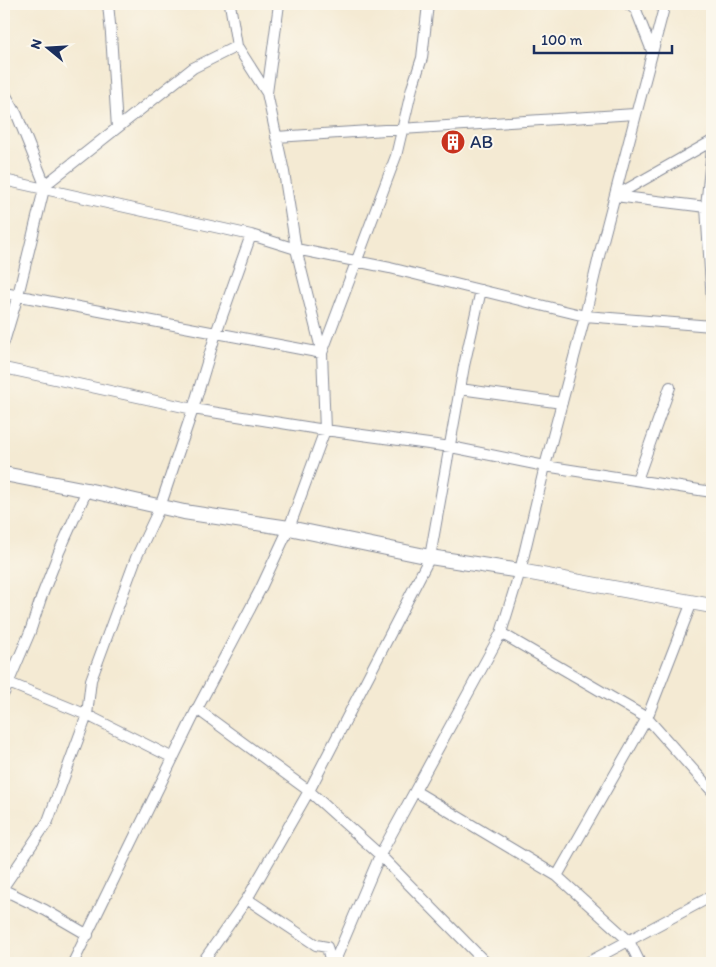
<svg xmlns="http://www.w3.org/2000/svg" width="716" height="967" font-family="Itim,sans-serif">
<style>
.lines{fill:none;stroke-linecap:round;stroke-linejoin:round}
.minor-casing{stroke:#888c98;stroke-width:12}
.tertiary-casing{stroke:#888c98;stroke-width:16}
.minor{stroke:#fff;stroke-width:10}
.tertiary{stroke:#fff;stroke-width:14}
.labels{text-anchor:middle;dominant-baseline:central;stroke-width:4;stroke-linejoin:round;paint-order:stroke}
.poi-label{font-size:18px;fill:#1b2f5e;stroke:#fbf7ec;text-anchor:start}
</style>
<rect width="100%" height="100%" fill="#fbf7ec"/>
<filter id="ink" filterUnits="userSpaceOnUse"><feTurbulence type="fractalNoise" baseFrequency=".02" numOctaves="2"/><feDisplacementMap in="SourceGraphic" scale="10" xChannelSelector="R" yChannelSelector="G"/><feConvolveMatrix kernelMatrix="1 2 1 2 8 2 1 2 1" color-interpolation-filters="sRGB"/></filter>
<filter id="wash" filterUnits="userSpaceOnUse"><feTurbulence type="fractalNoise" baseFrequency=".0096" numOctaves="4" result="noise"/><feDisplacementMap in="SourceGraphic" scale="20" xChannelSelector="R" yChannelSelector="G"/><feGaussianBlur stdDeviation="1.12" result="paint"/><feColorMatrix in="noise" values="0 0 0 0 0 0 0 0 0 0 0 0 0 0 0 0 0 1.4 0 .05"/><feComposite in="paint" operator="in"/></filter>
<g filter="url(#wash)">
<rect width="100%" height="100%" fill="#f4ead3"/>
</g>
<g filter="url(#ink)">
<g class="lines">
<defs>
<path id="minor" d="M 108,4 L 111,34 L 117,128
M 230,4 L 237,46
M 628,4 L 636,10 L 652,51
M 4,92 L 17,115 L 45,185
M 276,137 L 635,114
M 712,148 L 706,207 L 712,302
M 4,180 L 251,235 L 296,249 L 390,268 L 585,316 L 712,326
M 615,196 L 712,141
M 615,196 L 706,207 L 710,209
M 4,293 L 322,353 L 396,156 L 412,88 L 422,58 L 428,4
M 4,342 L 18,295 L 45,185 L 193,68 L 237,46 L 267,93
M 4,368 L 193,409 L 325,430 L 451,447 L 545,466 L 712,492
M 460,389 L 562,403
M 637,480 L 670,387
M 501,633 L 647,718 L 712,791
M 4,681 L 87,715 L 173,758
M 4,693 L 30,632 L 41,598 L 59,552 L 87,490
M 197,709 L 309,791 L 380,855 L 486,963
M 415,791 L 557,876 L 629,941 L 640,963
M 557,876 L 647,718 L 692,602
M 4,886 L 48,821 L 87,715 L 91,680 L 136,558 L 160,507 L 193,409 L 216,333 L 251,235
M 4,890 L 45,910 L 88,935
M 247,899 L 316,945 L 327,947 L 331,963
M 73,963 L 197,709 L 260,590 L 289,528 L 325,430 L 322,353 L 296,249 L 284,172 L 267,93 L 279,4
M 202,963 L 247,899 L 309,791 L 430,557 L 464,366 L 481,290
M 334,963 L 380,855 L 501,633 L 520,571 L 545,466 L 585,316 L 601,248 L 665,4
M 587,963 L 712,896"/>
<path id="tertiary" d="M 4,474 L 87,490 L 184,512 L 289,528 L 430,557 L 520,571 L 712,606"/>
</defs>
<!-- minor casing -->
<use href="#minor" class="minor-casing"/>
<!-- tertiary casing -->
<use href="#tertiary" class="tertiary-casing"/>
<!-- minor -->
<use href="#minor" class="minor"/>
<!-- tertiary -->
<use href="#tertiary" class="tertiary"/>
</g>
</g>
<!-- icons -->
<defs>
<symbol id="building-disc" viewBox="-11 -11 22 22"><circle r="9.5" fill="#c8321e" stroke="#fbf7ec"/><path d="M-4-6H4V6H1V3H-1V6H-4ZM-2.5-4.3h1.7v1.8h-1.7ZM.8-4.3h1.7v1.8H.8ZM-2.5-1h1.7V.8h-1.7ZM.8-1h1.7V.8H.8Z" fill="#fff"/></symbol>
</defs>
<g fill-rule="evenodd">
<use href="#building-disc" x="439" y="128" width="28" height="28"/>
</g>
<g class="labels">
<!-- poi labels -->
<g class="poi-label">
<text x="470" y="142">AB</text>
</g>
</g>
<!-- margin -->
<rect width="716" height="967" fill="none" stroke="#fbf7ec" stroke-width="20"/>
<!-- north arrow -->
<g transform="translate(48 48) rotate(288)" stroke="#fbf7ec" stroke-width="4" paint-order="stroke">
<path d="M0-4L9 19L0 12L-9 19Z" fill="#1b2f5e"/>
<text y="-8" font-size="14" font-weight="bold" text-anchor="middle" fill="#1b2f5e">N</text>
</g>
<!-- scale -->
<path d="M534 45v8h138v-8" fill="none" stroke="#1b2f5e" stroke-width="2.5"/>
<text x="541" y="45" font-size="15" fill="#1b2f5e" stroke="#fbf7ec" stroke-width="4" paint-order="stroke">100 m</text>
</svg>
